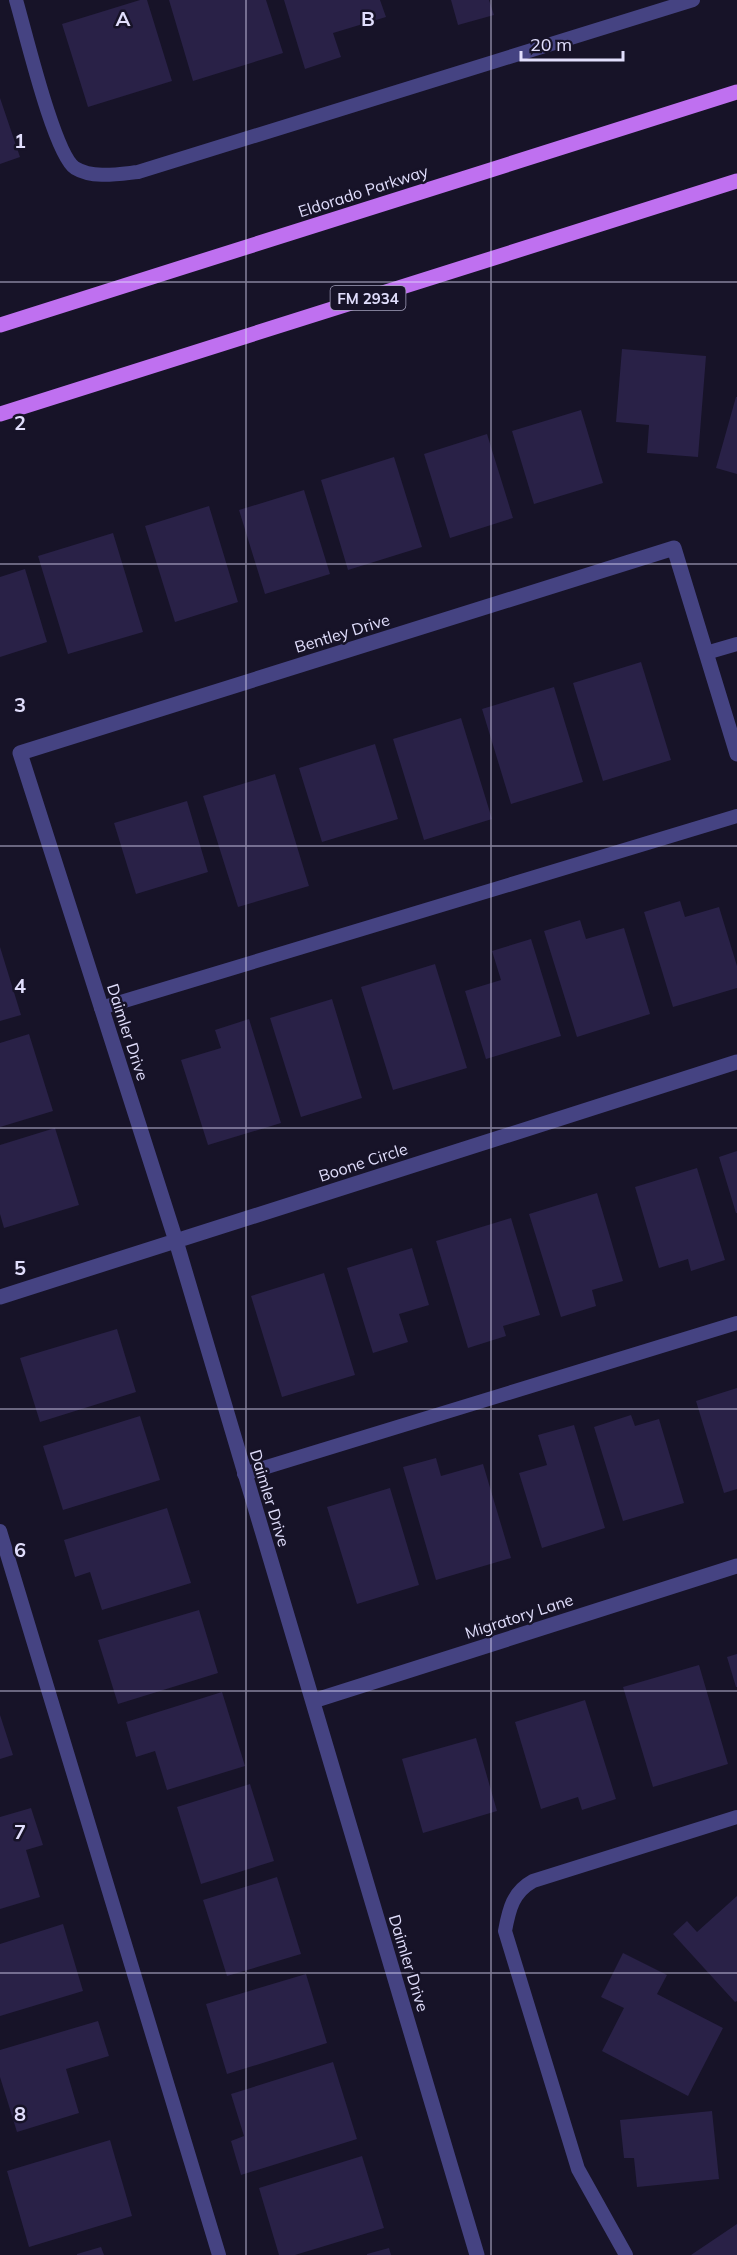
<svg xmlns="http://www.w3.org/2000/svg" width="737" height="2255" font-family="Mulish,sans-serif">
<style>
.building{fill:#292147}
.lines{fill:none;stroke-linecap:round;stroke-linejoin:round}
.lane{stroke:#454382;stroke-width:14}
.street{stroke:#454382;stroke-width:15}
.primary{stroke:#bf70f0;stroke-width:15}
.grid{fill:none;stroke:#e1defc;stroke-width:1.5;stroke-opacity:0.55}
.labels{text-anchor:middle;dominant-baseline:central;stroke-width:5;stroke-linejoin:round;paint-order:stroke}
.shield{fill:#171328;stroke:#a4a1bc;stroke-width:1.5}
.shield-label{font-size:15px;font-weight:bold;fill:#e1defc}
.street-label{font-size:16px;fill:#e1defc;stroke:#171328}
.grid-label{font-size:20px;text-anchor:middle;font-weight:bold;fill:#e1defc;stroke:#171328;stroke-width:5;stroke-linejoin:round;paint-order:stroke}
</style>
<rect width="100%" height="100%" fill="#171328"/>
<!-- building -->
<path class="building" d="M 140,0 L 147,0 L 172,81 L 88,107 L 62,24 Z
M 169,0 L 266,0 L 283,53 L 193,81 Z
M 284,0 L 380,0 L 386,17 L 333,33 L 341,57 L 305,69 Z
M 451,0 L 489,0 L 494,15 L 458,25 Z
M 0,98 L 20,157 L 0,164 Z
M 622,349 L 706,356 L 698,457 L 647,453 L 649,425 L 616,422 Z
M 736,397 L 737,397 L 737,474 L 716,468 Z
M 581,410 L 603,483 L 534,504 L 512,431 Z
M 487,434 L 513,518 L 450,538 L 424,454 Z
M 394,457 L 422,547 L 348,570 L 321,480 Z
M 304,490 L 330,574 L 265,594 L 239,510 Z
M 209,506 L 238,602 L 175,622 L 145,526 Z
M 113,533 L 143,632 L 68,654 L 38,556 Z
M 25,569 L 47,642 L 0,657 L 0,577 Z
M 641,662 L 671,760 L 603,781 L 573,683 Z
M 554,687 L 583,782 L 511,804 L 482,709 Z
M 461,718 L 492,819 L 424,840 L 393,739 Z
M 375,744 L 398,819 L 322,842 L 299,768 Z
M 275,774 L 309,886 L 238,907 L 203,796 Z
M 187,801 L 208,872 L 136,894 L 114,823 Z
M 680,901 L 685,917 L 719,907 L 737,966 L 737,988 L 673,1007 L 644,912 Z
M 580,920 L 586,939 L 624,928 L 650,1014 L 577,1037 L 544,931 Z
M 531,939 L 561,1036 L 486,1059 L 465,991 L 501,980 L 492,951 Z
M 0,947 L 21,1015 L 0,1021 Z
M 435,964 L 467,1068 L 393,1090 L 361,987 Z
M 332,999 L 362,1098 L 301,1117 L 270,1018 Z
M 249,1019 L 281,1123 L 208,1145 L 181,1060 L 221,1048 L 215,1030 Z
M 29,1034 L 53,1111 L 0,1127 L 0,1043 Z
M 55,1128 L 79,1205 L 4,1228 L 0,1214 L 0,1145 Z
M 737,1151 L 737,1213 L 736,1213 L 719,1157 Z
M 697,1168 L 725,1260 L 691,1271 L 688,1259 L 659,1268 L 635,1187 Z
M 597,1193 L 623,1281 L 592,1290 L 596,1306 L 561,1317 L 529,1214 Z
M 511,1218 L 540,1315 L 503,1326 L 506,1336 L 468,1348 L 436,1241 Z
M 412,1248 L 429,1305 L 399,1314 L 408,1342 L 373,1353 L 347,1268 Z
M 324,1273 L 355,1375 L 282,1397 L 251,1296 Z
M 117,1329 L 136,1392 L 40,1422 L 20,1358 Z
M 737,1388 L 737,1489 L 724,1493 L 696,1401 Z
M 631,1415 L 635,1426 L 659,1419 L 684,1503 L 623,1521 L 594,1427 Z
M 140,1416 L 160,1480 L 63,1510 L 43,1446 Z
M 574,1425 L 605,1528 L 542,1548 L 519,1473 L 547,1465 L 538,1435 Z
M 436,1458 L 441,1476 L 483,1464 L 511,1558 L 436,1580 L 403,1467 Z
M 390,1488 L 419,1585 L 357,1604 L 327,1507 Z
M 167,1508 L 191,1583 L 102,1610 L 90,1572 L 75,1577 L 64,1540 Z
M 199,1610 L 218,1673 L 118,1704 L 98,1640 Z
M 737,1654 L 737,1687 L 736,1687 L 727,1657 Z
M 699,1665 L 728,1764 L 653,1787 L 623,1687 Z
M 222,1692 L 245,1766 L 167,1790 L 155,1751 L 136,1757 L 126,1722 Z
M 585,1700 L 616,1799 L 582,1810 L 578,1797 L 541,1809 L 515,1722 Z
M 0,1715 L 13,1755 L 0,1759 Z
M 476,1738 L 497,1811 L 423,1833 L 402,1759 Z
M 250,1784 L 274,1861 L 201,1884 L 177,1807 Z
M 31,1808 L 43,1845 L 26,1850 L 40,1897 L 0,1909 L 0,1817 Z
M 277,1877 L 301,1954 L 227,1976 L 203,1900 Z
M 737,1896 L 737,2001 L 735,2002 L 673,1934 L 687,1921 L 697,1932 Z
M 63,1924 L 83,1991 L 0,2016 L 0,1944 Z
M 623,1953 L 667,1975 L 657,1994 L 723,2028 L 688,2096 L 602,2051 L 624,2008 L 601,1997 Z
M 306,1974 L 327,2043 L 227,2074 L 206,2004 Z
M 98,2021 L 109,2056 L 66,2069 L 79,2113 L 17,2132 L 0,2077 L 0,2050 Z
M 333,2062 L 357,2139 L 241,2175 L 231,2141 L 244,2136 L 231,2094 Z
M 712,2111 L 719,2179 L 637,2187 L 634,2158 L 624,2158 L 620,2120 Z
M 110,2140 L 132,2216 L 29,2247 L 7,2171 Z
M 362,2156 L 384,2228 L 295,2255 L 279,2255 L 259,2188 Z
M 737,2224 L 737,2255 L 691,2255 Z
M 101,2247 L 104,2255 L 77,2255 L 77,2254 Z
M 389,2248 L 391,2255 L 367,2255 L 367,2254 Z"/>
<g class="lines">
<!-- lane -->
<path class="lane" d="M 16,0 C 25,30 54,154 75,168 C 93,179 119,174 138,172 L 693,0
M 706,653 L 737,644
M 101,1008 L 737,816
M 244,1474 L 737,1323
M 0,1531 L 219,2255
M 626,2255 L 578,2169 L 505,1931 C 509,1909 513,1892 533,1881 L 737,1817"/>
<!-- street -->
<path class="street" d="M 0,1297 L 737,1062
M 313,1701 L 737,1566
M 477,2255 L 176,1241 L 20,753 L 674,548 L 737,754"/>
<!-- primary -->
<path class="primary" d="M 0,325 L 737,92
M 0,414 L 737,181"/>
</g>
<!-- grid -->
<path class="grid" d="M 246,0 L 246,2255M 491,0 L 491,2255M 0,282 L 737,282M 0,564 L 737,564M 0,846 L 737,846M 0,1128 L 737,1128M 0,1409 L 737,1409M 0,1691 L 737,1691M 0,1973 L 737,1973"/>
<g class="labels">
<!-- shield labels -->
<rect class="shield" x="330.5" y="286" width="75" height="24" rx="4.5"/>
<g class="shield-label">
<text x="368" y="298">FM 2934</text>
</g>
<!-- street labels -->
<g class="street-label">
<text transform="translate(363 191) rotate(-18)">Eldorado Parkway</text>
<text transform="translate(342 633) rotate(-17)">Bentley Drive</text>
<text transform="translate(128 1032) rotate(72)">Daimler Drive</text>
<text transform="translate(363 1162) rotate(-18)">Boone Circle</text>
<text transform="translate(270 1498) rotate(73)">Daimler Drive</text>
<text transform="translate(519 1616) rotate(-18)">Migratory Lane</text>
<text transform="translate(409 1963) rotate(73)">Daimler Drive</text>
</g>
</g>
<g class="grid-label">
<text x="123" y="26">A</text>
<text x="368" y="26">B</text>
<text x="20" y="148">1</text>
<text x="20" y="430">2</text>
<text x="20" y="712">3</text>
<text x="20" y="993">4</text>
<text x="20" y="1275">5</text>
<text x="20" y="1557">6</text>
<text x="20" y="1839">7</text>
<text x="20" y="2121">8</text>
</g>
<!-- scale -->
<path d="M521 51v9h102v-9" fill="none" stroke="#e1defc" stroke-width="3"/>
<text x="530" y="51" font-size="18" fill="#e1defc" stroke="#171328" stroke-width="4.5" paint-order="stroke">20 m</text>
</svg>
